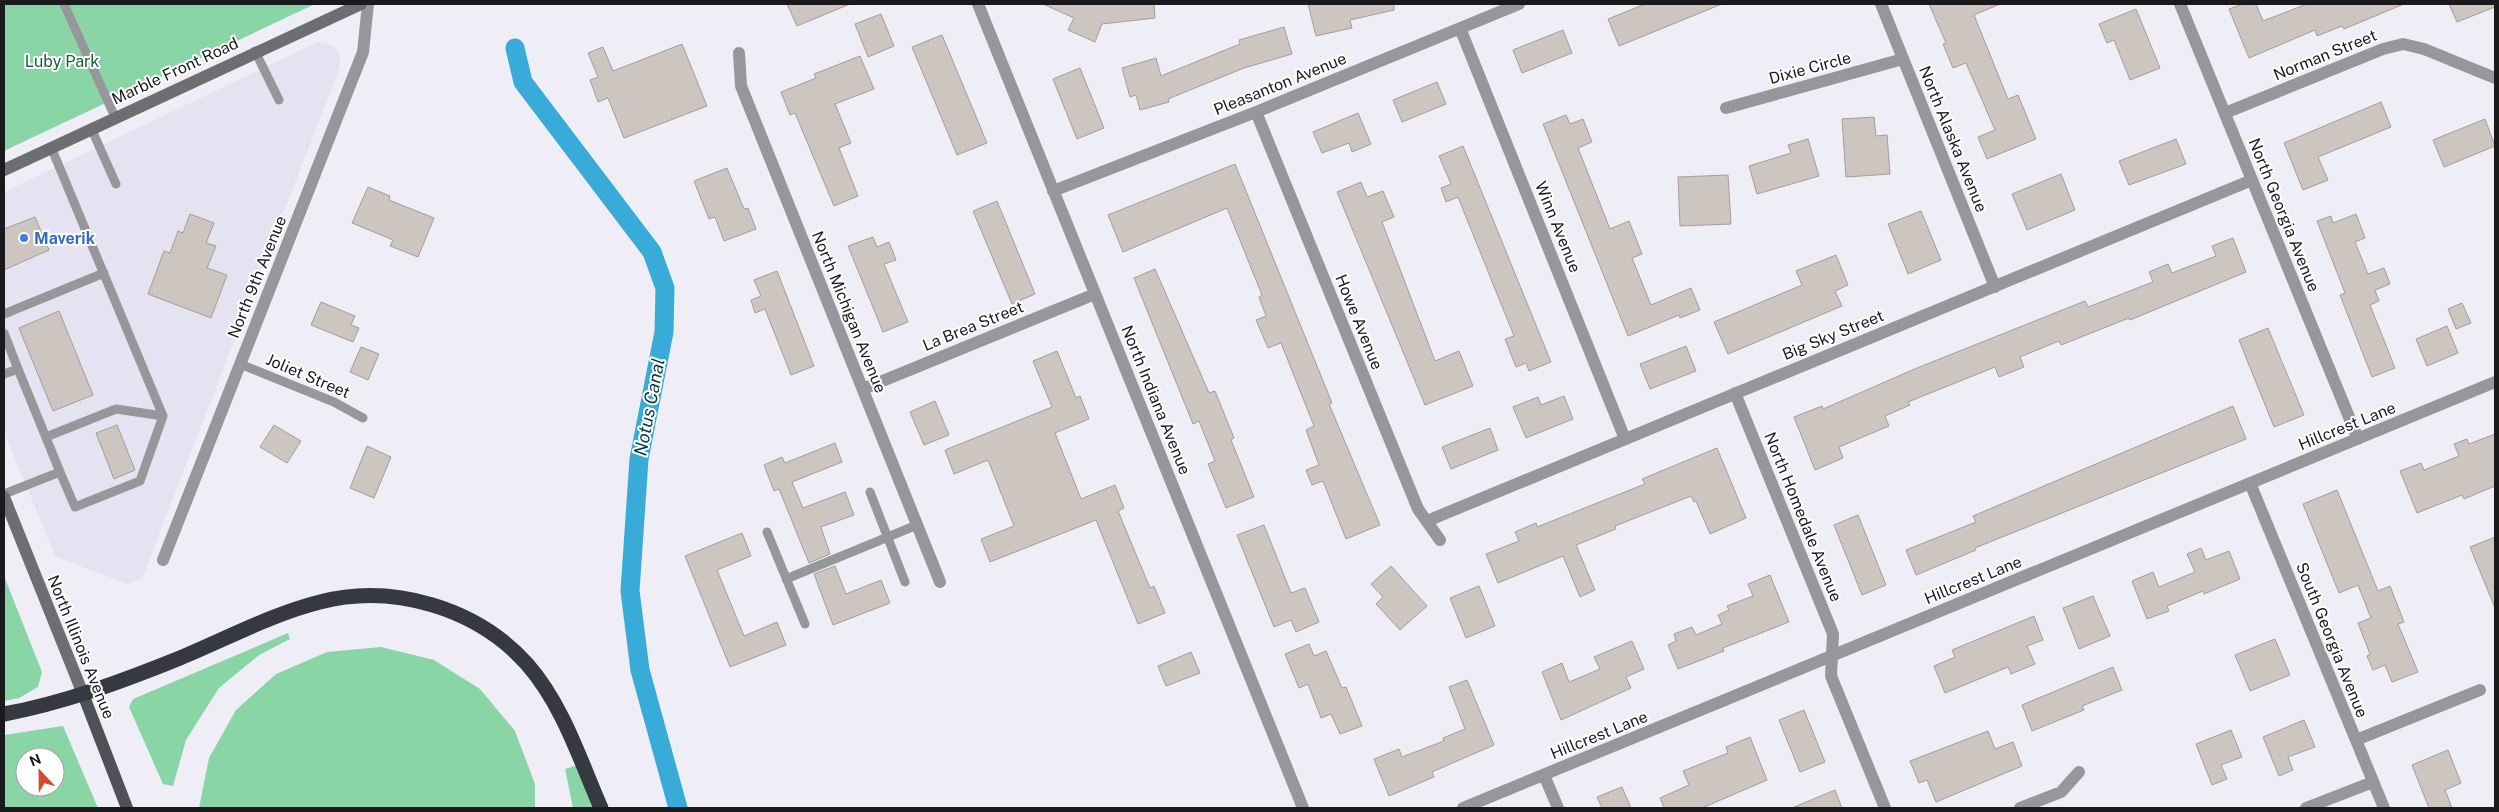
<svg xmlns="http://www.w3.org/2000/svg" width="2499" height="812" font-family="'Public Sans',sans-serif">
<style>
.built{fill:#e5e2f1}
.green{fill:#8ad5a6;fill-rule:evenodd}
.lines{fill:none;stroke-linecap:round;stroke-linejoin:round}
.canal{stroke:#38abd8;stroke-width:19}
.building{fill:#cdc6c0;stroke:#a49d97}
.lane{stroke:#96979b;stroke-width:9}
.street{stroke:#96979b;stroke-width:12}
.secondary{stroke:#6c6e72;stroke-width:12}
.primary{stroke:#4e5156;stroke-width:12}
.highway{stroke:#36393f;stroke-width:15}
.shop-dot{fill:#3f7fe0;stroke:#fff;stroke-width:2}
.labels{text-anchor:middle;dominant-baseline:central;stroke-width:4;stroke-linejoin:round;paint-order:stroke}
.street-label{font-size:16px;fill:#1a191c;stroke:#fff}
.park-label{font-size:16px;fill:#1a5d39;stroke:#fff}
.shop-label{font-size:16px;font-weight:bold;fill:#366cbe;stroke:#fff;text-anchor:start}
.water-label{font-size:18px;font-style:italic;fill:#06394c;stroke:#fff}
</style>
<rect width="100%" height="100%" fill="#efeef6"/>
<!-- built -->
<path class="built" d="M 318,42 L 334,46 L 340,55 L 340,67 L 142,579 L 127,584 L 55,556 L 4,432 L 4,192 Z"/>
<!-- green -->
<path class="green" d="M 4,4 L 315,4 L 4,151 Z
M 4,576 L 42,672 L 38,687 L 19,698 L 4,701 Z
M 288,633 L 290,639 L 259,655 L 219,688 L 186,740 L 173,786 L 163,784 L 129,707 L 133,699 Z
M 381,647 L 434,660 L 480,689 L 515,731 L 535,784 L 535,808 L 199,808 L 209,758 L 236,710 L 276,674 L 327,652 Z
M 63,726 L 98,808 L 4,808 L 4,735 ZM 25,757 L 55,757 L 55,787 L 25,787 Z
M 577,765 L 605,808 L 573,808 L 565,769 Z"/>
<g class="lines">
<!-- canal -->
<path class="canal" d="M 515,48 L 523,82 L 652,252 L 665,288 L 664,332 L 639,459 L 630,591 L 640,670 L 678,808"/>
</g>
<!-- building -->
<path class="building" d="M 787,4 L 850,4 L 797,26 Z
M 1043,4 L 1154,4 L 1155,18 L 1102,24 L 1095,42 L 1068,30 L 1074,18 Z
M 1308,4 L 1394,4 L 1394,10 L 1350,20 L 1352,28 L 1316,36 Z
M 1645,4 L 1722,4 L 1619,46 L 1608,19 Z
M 1929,4 L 2000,4 L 1974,15 L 2008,99 L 2018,95 L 2036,139 L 1987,159 L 1978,137 L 1995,130 L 1966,63 L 1953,68 L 1943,44 L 1946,43 Z
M 2243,4 L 2256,4 L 2263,21 L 2307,4 L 2404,4 L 2344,29 L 2342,26 L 2317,36 L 2315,30 L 2249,58 L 2229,9 Z
M 2449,4 L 2495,4 L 2495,7 L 2457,22 Z
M 2136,9 L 2160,68 L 2130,80 L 2114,40 L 2107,43 L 2099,24 Z
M 881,14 L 894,46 L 868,57 L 855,24 Z
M 1284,27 L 1292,54 L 1244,68 L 1168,99 L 1169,102 L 1140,110 L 1136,95 L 1130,97 L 1122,68 L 1156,58 L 1161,76 L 1240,44 L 1239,40 Z
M 1563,30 L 1572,53 L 1522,73 L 1513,50 Z
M 942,35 L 987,143 L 957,155 L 912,47 Z
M 682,44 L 707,106 L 624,138 L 608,98 L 598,102 L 590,80 L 598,77 L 588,53 L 603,47 L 613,71 Z
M 860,56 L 874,89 L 835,104 L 851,143 L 839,148 L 858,196 L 834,206 L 795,113 L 790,115 L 781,92 L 816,78 L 814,74 Z
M 1080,68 L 1104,128 L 1077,139 L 1053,79 Z
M 1437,82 L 1446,104 L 1402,122 L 1393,100 Z
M 2381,102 L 2391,127 L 2318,157 L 2328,180 L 2303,190 L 2284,143 Z
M 1358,113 L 1371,144 L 1352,152 L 1349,143 L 1322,153 L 1313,132 Z
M 1566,115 L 1570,124 L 1583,119 L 1592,142 L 1578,148 L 1610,229 L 1629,221 L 1642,254 L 1632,258 L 1651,305 L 1691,288 L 1700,310 L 1680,318 L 1679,315 L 1628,336 L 1543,124 Z
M 1874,117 L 1876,136 L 1887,135 L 1890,174 L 1846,177 L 1842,119 Z
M 2485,119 L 2495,146 L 2444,167 L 2433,140 Z
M 1808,139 L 1819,176 L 1757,194 L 1749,166 L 1791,153 L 1788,145 Z
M 2176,139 L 2186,164 L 2129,185 L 2119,161 Z
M 1463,146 L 1551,362 L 1529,371 L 1526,363 L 1516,367 L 1505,339 L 1514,336 L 1458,197 L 1446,202 L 1441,188 L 1451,184 L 1439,156 Z
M 1235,164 L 1332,403 L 1329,404 L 1380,525 L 1346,539 L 1323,481 L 1312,485 L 1306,470 L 1319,465 L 1306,430 L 1314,426 L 1281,343 L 1268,348 L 1256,320 L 1266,316 L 1259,297 L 1262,295 L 1227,208 L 1123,252 L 1108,215 Z
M 727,168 L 744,209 L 748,208 L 756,229 L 724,241 L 715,217 L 709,219 L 694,181 Z
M 2061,174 L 2075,210 L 2027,230 L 2012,194 Z
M 1728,175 L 1731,224 L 1680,226 L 1678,177 Z
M 1361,182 L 1367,197 L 1383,191 L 1394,217 L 1382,222 L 1435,361 L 1459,351 L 1473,386 L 1425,405 L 1337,192 Z
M 368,187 L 390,196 L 389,200 L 434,218 L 418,257 L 390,246 L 393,240 L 352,223 Z
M 997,201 L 1035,294 L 1012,304 L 973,211 Z
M 1921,211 L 1941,260 L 1908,274 L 1888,224 Z
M 190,214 L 214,223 L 206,243 L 216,246 L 207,268 L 227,275 L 211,318 L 148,294 L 164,251 L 170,253 L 178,231 L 183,233 Z
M 2356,214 L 2365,238 L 2355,242 L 2368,274 L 2384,268 L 2390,284 L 2375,290 L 2379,301 L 2370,305 L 2395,368 L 2372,377 L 2340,295 L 2345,293 L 2317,221 L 2331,216 L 2333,223 Z
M 35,217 L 49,250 L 4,270 L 4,229 Z
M 873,237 L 877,247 L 889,242 L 896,260 L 884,264 L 908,322 L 883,332 L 848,246 Z
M 2233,238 L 2246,272 L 2130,320 L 2129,318 L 2061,345 L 2059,341 L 2020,357 L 2024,367 L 1999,377 L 1995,367 L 1908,402 L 1910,405 L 1885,416 L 1889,426 L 1839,447 L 1843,458 L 1815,470 L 1794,417 L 1822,406 L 1823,409 L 1917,368 L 2085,301 L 2088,307 L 2153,282 L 2149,272 L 2168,264 L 2172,273 L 2216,256 L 2212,246 Z
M 1836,255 L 1848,285 L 1835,291 L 1842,306 L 1728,354 L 1714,322 L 1802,285 L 1796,271 Z
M 1155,269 L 1209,393 L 1215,391 L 1234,438 L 1231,440 L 1254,497 L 1226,508 L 1208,464 L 1215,461 L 1199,421 L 1193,424 L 1134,278 Z
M 777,271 L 814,366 L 791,375 L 765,309 L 755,313 L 751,300 L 761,296 L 754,280 Z
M 321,302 L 355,316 L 351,325 L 359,328 L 353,342 L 311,325 Z
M 2462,303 L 2471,323 L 2456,329 L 2448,309 Z
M 59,311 L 93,395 L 53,411 L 19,328 Z
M 2447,326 L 2458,353 L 2427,366 L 2416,339 Z
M 2268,328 L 2304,415 L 2274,427 L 2239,340 Z
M 1686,346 L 1696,371 L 1650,389 L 1640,364 Z
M 361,347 L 379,354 L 368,380 L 350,372 Z
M 1057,351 L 1076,398 L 1080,396 L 1089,419 L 1055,433 L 1081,499 L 1115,485 L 1124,508 L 1118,511 L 1150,588 L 1154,586 L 1165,613 L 1138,624 L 1096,520 L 990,562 L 981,539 L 1014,526 L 988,460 L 954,474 L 945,450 L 1052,407 L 1033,361 Z
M 1564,396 L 1573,419 L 1526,438 L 1513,407 L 1538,397 L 1541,405 Z
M 935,401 L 949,435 L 924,445 L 910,412 Z
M 2233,406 L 2246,439 L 1975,548 L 1976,550 L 1916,575 L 1906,550 L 1976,522 L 1973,516 Z
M 117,425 L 135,470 L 114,479 L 96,433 Z
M 274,425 L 301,441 L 287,463 L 260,447 Z
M 1490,428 L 1498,450 L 1451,469 L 1442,447 Z
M 2495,434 L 2495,486 L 2464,499 L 2462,495 L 2417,513 L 2400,471 L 2421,463 L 2424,470 L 2459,456 L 2454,444 L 2467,439 L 2469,444 Z
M 835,443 L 842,462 L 792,482 L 803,508 L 845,492 L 854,515 L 821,527 L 830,554 L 809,563 L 779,489 L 774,491 L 764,465 L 782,457 L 785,463 Z
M 367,446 L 391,457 L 374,498 L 350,488 Z
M 1717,448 L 1746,518 L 1710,534 L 1696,501 L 1694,502 L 1691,496 L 1615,526 L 1616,529 L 1576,545 L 1595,590 L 1580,597 L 1563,556 L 1498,583 L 1486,554 L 1519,541 L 1515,532 L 1536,523 L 1537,527 L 1645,484 L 1642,479 Z
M 2337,490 L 2378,591 L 2390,586 L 2404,622 L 2398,624 L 2418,672 L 2392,682 L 2385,665 L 2373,670 L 2367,656 L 2370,654 L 2358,623 L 2371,618 L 2358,585 L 2339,593 L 2303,504 Z
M 1858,515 L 1886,585 L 1862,595 L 1834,525 Z
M 1264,525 L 1291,593 L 1305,588 L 1319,622 L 1296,632 L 1291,620 L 1274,627 L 1237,535 Z
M 742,533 L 751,556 L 717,570 L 744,636 L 777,622 L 786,645 L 730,667 L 685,556 Z
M 2495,537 L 2495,608 L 2470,547 Z
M 2201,548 L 2206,560 L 2229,551 L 2240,579 L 2204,594 L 2203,591 L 2167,606 L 2169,611 L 2147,619 L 2132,581 L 2153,572 L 2159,587 L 2195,572 L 2187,554 Z
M 835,566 L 846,594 L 881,580 L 890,603 L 833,625 L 814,574 Z
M 1391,566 L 1427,606 L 1400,630 L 1376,604 L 1383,597 L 1371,584 Z
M 1770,575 L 1789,622 L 1723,648 L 1724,651 L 1678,669 L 1668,645 L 1676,641 L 1674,634 L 1692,627 L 1696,635 L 1722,624 L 1718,615 L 1729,610 L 1727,606 L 1753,596 L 1748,584 Z
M 1479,586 L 1495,626 L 1466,638 L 1450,598 Z
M 2093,596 L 2110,636 L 2079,649 L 2063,608 Z
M 2034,616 L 2043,640 L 2027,646 L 2035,664 L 2011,674 L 2008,667 L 1945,693 L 1934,666 L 1955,657 L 1952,650 Z
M 2275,639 L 2290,675 L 2250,691 L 2235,655 Z
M 1632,641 L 1644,669 L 1626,677 L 1631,688 L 1561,720 L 1542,672 L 1562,663 L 1569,682 L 1600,669 L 1594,657 Z
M 1309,644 L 1314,656 L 1326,651 L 1342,688 L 1346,687 L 1362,726 L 1340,734 L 1331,714 L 1321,718 L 1308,684 L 1299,688 L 1285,654 Z
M 1191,652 L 1200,673 L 1166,686 L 1158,666 Z
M 2113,667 L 2122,690 L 2082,706 L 2084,710 L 2032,731 L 2022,705 Z
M 1467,680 L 1494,745 L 1432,772 L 1434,777 L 1389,796 L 1374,759 L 1399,749 L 1402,757 L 1444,741 L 1443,738 L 1465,729 L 1449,687 Z
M 1804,710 L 1825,762 L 1800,772 L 1779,720 Z
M 2304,720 L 2315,747 L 2288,757 L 2293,770 L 2279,776 L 2263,737 Z
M 2231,730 L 2242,757 L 2221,765 L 2227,779 L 2212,785 L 2196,744 Z
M 1988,731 L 1995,749 L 2013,742 L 2022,766 L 1936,802 L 1927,780 L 1919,783 L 1910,761 Z
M 1750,737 L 1767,780 L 1702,808 L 1664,808 L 1660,798 L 1689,785 L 1683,771 L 1728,753 L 1726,747 Z
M 2448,750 L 2461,783 L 2445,790 L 2452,808 L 2429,808 L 2412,765 Z
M 1622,787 L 1631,808 L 1602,808 L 1597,797 Z
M 1835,790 L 1842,808 L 1792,808 Z"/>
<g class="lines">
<!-- lane -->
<path class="lane" d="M 64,4 L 115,117
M 255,51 L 279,100
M 91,128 L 116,184
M 51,147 L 163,416 L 140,481 L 75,507 L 60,472
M 4,314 L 104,273
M 4,333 L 18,369
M 240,364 L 334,402 L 363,418
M 4,374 L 18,369 L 60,472 L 4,494
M 46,437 L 116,409 L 163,416
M 870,492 L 905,582
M 767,532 L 805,624
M 786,579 L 917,525"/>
<!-- street -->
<path class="street" d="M 978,4 L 1303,808
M 1881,4 L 1995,287
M 2180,4 L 2358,439
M 1460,28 L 1625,439
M 739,53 L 741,86 L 940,582
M 1726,108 L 1903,59
M 1256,112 L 1418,509 L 1440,540
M 2225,113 L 2383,49 L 2403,44 L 2424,49 L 2495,78
M 1053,191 L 1256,112 L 1519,4
M 863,389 L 1095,294
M 1735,393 L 1833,634 L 1831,676 L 1885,808
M 2250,483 L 2384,808
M 1427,521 L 2252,180
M 163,560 L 363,52 L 368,4
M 2356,740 L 2480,690
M 1544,775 L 1558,808
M 1463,808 L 2495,382
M 2020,808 L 2061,792 L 2079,772
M 2306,808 L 2373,782"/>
<!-- secondary -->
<path class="secondary" d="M 4,170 L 361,4
M 4,497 L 83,694"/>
<!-- primary -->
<path class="primary" d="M 83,694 L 127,808"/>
<!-- highway -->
<path class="highway" d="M 4,714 C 64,703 123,681 180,658 C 226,639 272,614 320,602 C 393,583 477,608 527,664 C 563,705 580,760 601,808"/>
</g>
<!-- markers -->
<circle class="shop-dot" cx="24" cy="238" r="5"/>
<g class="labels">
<!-- street labels -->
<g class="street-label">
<text transform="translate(2325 55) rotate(-22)">Norman Street</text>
<text transform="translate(1810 68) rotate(-15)">Dixie Circle</text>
<text transform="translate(175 71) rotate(-25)">Marble Front Road</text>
<text transform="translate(1280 84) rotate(-22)">Pleasanton Avenue</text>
<text transform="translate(1953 139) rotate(68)">North Alaska Avenue</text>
<text transform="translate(2284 215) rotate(68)">North Georgia Avenue</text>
<text transform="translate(1558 227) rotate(68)">Winn Avenue</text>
<text transform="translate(257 277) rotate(-68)">North 9th Avenue</text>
<text transform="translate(849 312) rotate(68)">North Michigan Avenue</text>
<text transform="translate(1359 322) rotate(68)">Howe Avenue</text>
<text transform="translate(973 326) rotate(-22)">La Brea Street</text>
<text transform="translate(1833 335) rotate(-22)">Big Sky Street</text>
<text transform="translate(308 376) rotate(23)">Joliet Street</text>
<text transform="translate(1156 400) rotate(68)">North Indiana Avenue</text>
<text transform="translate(2347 426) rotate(-22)">Hillcrest Lane</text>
<text transform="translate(1803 517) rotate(68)">North Homedale Avenue</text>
<text transform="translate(1973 580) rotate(-22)">Hillcrest Lane</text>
<text transform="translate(2332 640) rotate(68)">South Georgia Avenue</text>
<text transform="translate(81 647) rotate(68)">North Illinois Avenue</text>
<text transform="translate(1599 735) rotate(-22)">Hillcrest Lane</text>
</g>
<!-- park labels -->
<g class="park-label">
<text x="62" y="61">Luby Park</text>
</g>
<!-- shop labels -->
<g class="shop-label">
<text x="34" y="238">Maverik</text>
</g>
<!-- water labels -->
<g class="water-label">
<text transform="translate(649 407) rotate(-79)">Notus Canal</text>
</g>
</g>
<!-- border -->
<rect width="2499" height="812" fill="none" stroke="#1a191c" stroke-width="10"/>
<!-- north arrow -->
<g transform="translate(40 772) rotate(338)"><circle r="24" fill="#ffffff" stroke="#a3a3a4"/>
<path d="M0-4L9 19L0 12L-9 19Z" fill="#d54a2e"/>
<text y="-8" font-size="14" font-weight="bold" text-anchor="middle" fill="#1a191c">N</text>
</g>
</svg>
